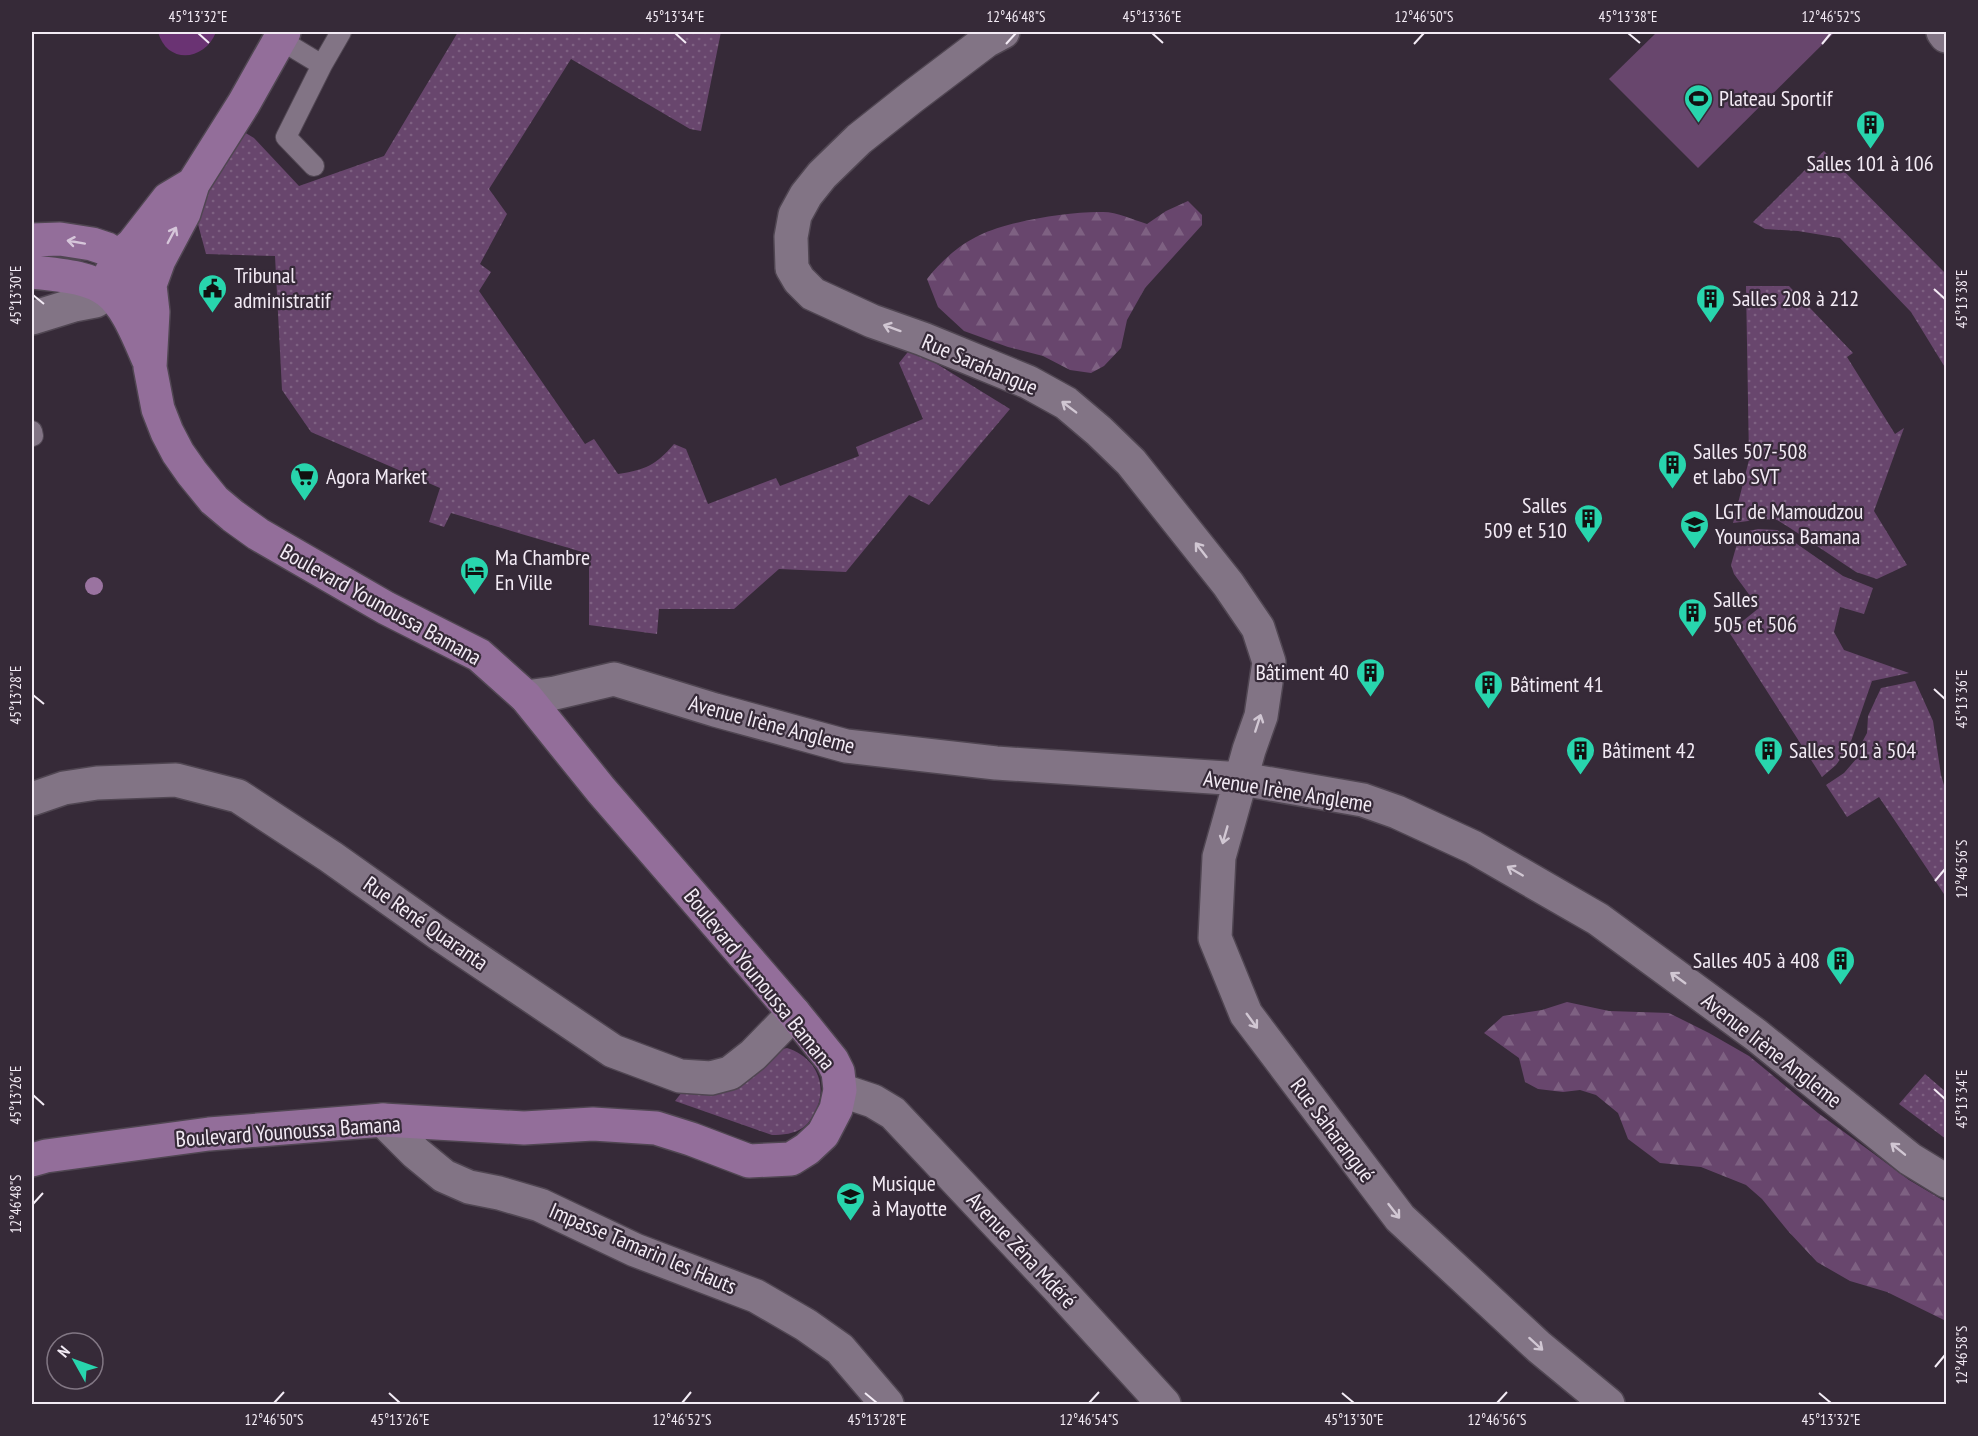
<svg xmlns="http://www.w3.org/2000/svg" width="1978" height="1436" font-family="'PT Sans Narrow',sans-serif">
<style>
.grass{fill:url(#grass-dots)}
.forest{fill:url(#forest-firs)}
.garden{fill:#68466d}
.water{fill:#6a3373}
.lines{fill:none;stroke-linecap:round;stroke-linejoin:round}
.lane-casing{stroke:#504652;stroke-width:22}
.street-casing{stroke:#504652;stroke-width:36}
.secondary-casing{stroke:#504652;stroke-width:36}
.lane{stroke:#827485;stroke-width:20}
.street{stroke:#827485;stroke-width:33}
.secondary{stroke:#936e9a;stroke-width:33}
.tree{fill:#9a73a0}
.oneway{stroke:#d6c6da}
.oneway2{stroke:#d1c7d3}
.ticks{fill:none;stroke:#f3ebf5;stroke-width:2}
.labels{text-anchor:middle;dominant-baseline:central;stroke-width:4.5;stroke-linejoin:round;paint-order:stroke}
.poi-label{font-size:22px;fill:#f3ebf5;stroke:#362a38;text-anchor:start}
.street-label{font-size:22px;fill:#f3ebf5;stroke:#362a38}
.neatline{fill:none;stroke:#f3ebf5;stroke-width:2}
.ticks-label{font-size:15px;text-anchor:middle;fill:#f3ebf5}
</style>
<defs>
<pattern id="grass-dots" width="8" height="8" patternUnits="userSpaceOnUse" patternTransform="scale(1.5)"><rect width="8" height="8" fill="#68466d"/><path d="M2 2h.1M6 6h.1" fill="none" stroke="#7e6182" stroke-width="1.8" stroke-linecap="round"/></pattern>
<pattern id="forest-firs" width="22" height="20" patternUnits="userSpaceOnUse" patternTransform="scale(1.5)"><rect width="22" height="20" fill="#68466d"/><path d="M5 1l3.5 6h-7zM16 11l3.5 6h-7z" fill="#7e6182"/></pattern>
</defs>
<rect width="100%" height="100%" fill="#362a38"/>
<!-- grass -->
<path class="grass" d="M 458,32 L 721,32 L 701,131 L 690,129 L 571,59 L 489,189 L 507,214 L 480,264 L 491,272 L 479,291 L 585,444 L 594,439 L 618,474 C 645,470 656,465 674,444 L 686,449 L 708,504 L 776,478 L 780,486 L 859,456 L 856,447 L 923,419 L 899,363 L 911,348 L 1010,409 L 929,505 L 909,495 L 846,572 L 779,569 L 734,609 L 659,609 L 657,634 L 589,625 L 589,554 L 451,513 L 444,527 L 429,522 L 440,488 L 311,432 L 282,390 L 275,256 L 206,254 L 195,213 L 244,132 L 254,138 L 299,186 L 384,156 Z
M 1824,151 L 1946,274 L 1946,369 L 1911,312 L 1840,238 L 1798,231 L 1765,229 L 1753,222 Z
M 1746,286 L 1789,286 L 1853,353 L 1847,357 L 1895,434 L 1904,428 L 1874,511 L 1907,565 L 1877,579 L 1856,572 L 1790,528 L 1777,520 L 1763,519 L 1733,523 L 1749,460 Z
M 1758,529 L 1777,530 L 1843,576 L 1873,588 L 1864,614 L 1840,607 L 1834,632 L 1844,650 L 1909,673 L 1872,681 L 1849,747 L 1836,765 L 1822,777 L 1729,632 L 1759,608 L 1734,574 L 1731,565 L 1740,533 Z
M 1915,681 L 1933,721 L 1941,775 L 1946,792 L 1946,897 L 1879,797 L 1847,817 L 1826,785 L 1844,773 L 1857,758 L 1860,746 L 1867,733 L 1868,716 L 1881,688 Z
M 787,1048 C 813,1056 828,1081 817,1108 C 814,1115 810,1122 804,1127 C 795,1134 782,1135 772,1135 L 675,1101 L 682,1092 L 778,1050 Z
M 1925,1074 L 1946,1092 L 1946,1139 L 1899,1104 Z"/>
<!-- forest -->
<path class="forest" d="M 1188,201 L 1202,215 L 1202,225 L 1145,288 L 1127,320 L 1121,348 L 1104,366 L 1091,373 L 1070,370 L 1043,356 L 1008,347 L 964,331 L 938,307 L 927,279 C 940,262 960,244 980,235 C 1008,221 1071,211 1103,212 C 1117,212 1134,220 1147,224 L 1166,211 Z
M 1567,1002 L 1609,1011 L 1669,1013 L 1709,1033 L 1749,1056 L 1818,1113 L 1870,1151 L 1909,1180 L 1946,1202 L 1946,1321 L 1887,1292 L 1850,1281 L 1817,1262 L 1788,1231 L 1762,1199 L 1746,1185 L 1701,1167 L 1660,1163 L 1628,1139 L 1618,1113 L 1596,1095 L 1580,1090 L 1563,1092 L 1538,1089 L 1525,1082 L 1519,1058 L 1484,1033 L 1503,1016 L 1542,1010 Z"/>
<!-- garden -->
<path class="garden" d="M 1657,32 L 1835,32 L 1698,168 L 1609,79 Z"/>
<!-- water -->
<path class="water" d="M 158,32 L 216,32 C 205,61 167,65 158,32 Z"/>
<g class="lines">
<defs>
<path id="lane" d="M 279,39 L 322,65
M 314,166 L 286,137 L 322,65 L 341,32
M 32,431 L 33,436"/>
<path id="street" d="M 1003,32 L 986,41 L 912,97 L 859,139 L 822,175 L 806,195 L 795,215 L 791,237 L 792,268 L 799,280 L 813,294 L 872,321 L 923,339 L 1028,382 L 1066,403 L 1099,431 L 1131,462 L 1228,584 L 1258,628 L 1269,662 L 1261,716 L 1249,750 L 1219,857 L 1215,938 L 1246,1014 L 1400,1218 L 1539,1347 L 1608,1404
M 1943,32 L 1946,36
M 32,318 L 74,305 L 95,301 L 110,292
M 526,697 L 555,693 L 614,679 L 715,710 L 846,746 L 996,763 L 1242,779 L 1363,800 L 1397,812 L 1473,847 L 1598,919 L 1756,1035 L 1910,1159 L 1946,1181
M 32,799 L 64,788 L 97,783 L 176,780 L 238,796 L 331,857 L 438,933 L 613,1051 L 680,1076 L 711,1078 L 730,1073 L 753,1055 L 794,1013
M 840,1090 L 873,1101 L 893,1113 L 1057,1287 L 1164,1404
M 383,1120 L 416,1153 L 444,1176 L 469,1187 L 499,1193 L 540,1205 L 635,1250 L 756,1296 L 806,1325 L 840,1349 L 887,1404"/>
<path id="secondary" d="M 32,240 L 60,239 L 92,244 L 107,249 L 126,260 L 143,275 L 150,285 L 153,312 L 150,367 L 158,409 L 167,432 L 178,453 L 192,473 L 214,500 L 233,516 L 258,534 L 386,608 L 479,655 L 526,697 L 601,790 L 794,1013 L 832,1060 L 838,1072 L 840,1090 L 836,1109 L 823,1134 L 807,1149 L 791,1159 L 749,1161 L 691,1139 L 656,1128 L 593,1124 L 524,1128 L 383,1120 L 209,1134 L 46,1156 L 32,1160
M 32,272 C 109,279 118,287 148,359
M 111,273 L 119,256 L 133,244 L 168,199 L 193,184
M 110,292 L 133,290 L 150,285 L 159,260 L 184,213 L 193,184 L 244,103 L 284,32"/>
</defs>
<!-- lane casing -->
<use href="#lane" class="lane-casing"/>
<!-- street casing -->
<use href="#street" class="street-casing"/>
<!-- secondary casing -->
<use href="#secondary" class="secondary-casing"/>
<!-- lane -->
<use href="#lane" class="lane"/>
<!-- street -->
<use href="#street" class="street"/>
<!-- secondary -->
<use href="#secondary" class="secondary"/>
</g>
<!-- trees -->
<circle class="tree" cx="94" cy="586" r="9"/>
<!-- one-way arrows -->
<defs><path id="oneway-shaft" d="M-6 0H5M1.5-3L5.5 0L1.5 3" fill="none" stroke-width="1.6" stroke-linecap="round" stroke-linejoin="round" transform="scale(1.5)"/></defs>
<g class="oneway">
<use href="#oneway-shaft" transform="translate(172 235) rotate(-62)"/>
<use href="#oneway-shaft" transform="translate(76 242) rotate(-170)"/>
</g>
<g class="oneway2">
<use href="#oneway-shaft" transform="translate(892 328) rotate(-160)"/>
<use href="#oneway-shaft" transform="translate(1069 407) rotate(-143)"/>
<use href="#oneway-shaft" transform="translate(1201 550) rotate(-128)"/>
<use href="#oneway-shaft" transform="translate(1258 723) rotate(-72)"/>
<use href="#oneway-shaft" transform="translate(1225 835) rotate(106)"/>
<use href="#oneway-shaft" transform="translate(1515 871) rotate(-150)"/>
<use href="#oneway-shaft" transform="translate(1678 978) rotate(-144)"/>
<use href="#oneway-shaft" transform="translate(1252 1021) rotate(54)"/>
<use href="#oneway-shaft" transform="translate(1898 1149) rotate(-141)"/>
<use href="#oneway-shaft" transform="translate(1394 1211) rotate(52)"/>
<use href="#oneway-shaft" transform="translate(1536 1344) rotate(42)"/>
</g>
<!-- ticks -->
<path class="ticks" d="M 198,33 L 209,43M 675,33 L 686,43M 1152,33 L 1163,43M 1628,33 L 1640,43M 1006,44 L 1016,33M 1414,44 L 1424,33M 1822,44 L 1831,33M 1934,289 L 1945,299M 33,295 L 44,304M 1934,689 L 1945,699M 33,695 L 44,704M 1935,881 L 1945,869M 1934,1089 L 1945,1099M 33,1095 L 44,1105M 33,1204 L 43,1193M 1935,1367 L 1945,1355M 389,1393 L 400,1403M 865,1393 L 877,1403M 1342,1393 L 1354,1403M 1819,1393 L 1831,1403M 274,1403 L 284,1392M 682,1403 L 691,1392M 1089,1403 L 1099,1392M 1497,1403 L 1507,1392"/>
<!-- icons -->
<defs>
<symbol id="stadium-pin" viewBox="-11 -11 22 30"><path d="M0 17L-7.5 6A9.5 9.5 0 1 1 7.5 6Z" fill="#28d5ad" stroke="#362a38"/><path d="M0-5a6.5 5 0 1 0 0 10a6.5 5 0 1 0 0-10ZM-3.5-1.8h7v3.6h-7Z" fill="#111"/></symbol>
<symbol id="building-pin" viewBox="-11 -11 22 30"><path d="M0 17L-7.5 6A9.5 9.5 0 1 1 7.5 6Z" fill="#28d5ad" stroke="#362a38"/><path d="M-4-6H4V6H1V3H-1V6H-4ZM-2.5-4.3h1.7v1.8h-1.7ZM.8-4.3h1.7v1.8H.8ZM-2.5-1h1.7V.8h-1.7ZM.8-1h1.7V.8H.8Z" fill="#111"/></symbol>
<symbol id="civic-pin" viewBox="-11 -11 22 30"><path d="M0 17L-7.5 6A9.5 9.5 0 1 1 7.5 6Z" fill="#28d5ad" stroke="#362a38"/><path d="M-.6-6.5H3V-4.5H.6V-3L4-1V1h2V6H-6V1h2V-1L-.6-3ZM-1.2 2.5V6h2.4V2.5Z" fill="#111"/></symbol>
<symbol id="supermarket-pin" viewBox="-11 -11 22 30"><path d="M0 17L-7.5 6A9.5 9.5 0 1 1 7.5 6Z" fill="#28d5ad" stroke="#362a38"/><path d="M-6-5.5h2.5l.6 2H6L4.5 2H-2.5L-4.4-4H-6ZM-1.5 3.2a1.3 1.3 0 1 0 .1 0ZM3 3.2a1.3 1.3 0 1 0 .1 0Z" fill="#111"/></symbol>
<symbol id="school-pin" viewBox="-11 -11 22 30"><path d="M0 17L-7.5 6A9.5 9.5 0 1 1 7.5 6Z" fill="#28d5ad" stroke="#362a38"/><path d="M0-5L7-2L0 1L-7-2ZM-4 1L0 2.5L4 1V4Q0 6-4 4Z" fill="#111"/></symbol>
<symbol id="hotel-pin" viewBox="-11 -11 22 30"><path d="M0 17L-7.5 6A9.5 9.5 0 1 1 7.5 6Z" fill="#28d5ad" stroke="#362a38"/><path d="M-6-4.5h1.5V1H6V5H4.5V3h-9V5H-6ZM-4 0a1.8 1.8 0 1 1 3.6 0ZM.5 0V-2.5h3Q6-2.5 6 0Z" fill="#111"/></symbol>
</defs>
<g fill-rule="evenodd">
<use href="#stadium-pin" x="1682" y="82" width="33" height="45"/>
<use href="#building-pin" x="1854" y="108" width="33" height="45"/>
<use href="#civic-pin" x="196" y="272" width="33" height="45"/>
<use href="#building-pin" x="1694" y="282" width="33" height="45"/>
<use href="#building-pin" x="1656" y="448" width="33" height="45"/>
<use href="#supermarket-pin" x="288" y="460" width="33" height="45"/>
<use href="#building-pin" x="1572" y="502" width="33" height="45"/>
<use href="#school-pin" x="1678" y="508" width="33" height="45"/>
<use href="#hotel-pin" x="458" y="554" width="33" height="45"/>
<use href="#building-pin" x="1676" y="596" width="33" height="45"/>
<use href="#building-pin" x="1354" y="656" width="33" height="45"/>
<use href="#building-pin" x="1472" y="668" width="33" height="45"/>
<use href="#building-pin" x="1564" y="734" width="33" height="45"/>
<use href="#building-pin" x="1752" y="734" width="33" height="45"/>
<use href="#building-pin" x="1824" y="944" width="33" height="45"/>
<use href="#school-pin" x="834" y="1180" width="33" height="45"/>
</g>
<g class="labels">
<!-- poi labels -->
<g class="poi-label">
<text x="1719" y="98">Plateau Sportif</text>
<text x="1870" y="163" text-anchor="middle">Salles 101 à 106</text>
<text x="234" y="275">Tribunal<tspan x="234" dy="25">administratif</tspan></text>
<text x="1732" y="298">Salles 208 à 212</text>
<text x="1693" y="451">Salles 507-508<tspan x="1693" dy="25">et labo SVT</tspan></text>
<text x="326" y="476">Agora Market</text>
<text x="1567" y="505" text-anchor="end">Salles<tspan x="1567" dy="25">509 et 510</tspan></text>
<text x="1715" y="511">LGT de Mamoudzou<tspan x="1715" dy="25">Younoussa Bamana</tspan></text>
<text x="495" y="557">Ma Chambre<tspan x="495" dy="25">En Ville</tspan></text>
<text x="1713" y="599">Salles<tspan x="1713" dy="25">505 et 506</tspan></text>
<text x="1349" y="672" text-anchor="end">Bâtiment 40</text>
<text x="1510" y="684">Bâtiment 41</text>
<text x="1602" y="750">Bâtiment 42</text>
<text x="1789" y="750">Salles 501 à 504</text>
<text x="1820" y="960" text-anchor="end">Salles 405 à 408</text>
<text x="872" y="1183">Musique<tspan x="872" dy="25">à Mayotte</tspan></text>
</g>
<!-- street labels -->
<g class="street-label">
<text transform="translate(980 364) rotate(23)">Rue Sarahangue</text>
<text transform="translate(381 604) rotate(29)">Boulevard Younoussa Bamana</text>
<text transform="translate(772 724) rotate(15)">Avenue Irène Angleme</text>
<text transform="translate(1288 791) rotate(9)">Avenue Irène Angleme</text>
<text transform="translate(426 923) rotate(35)">Rue René Quaranta</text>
<text transform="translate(760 979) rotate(51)">Boulevard Younoussa Bamana</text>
<text transform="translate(1772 1050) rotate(38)">Avenue Irène Angleme</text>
<text transform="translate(1333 1130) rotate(53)">Rue Saharangué</text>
<text transform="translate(288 1131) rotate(-4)">Boulevard Younoussa Bamana</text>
<text transform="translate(643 1248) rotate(23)">Impasse Tamarin les Hauts</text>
<text transform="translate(1022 1250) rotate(47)">Avenue Zéna Mdéré</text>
</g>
</g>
<!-- border -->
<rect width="1978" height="1436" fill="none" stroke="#362a38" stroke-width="66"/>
<!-- north arrow -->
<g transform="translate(75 1361) rotate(310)"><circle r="28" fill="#362a38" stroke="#827784" stroke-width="1.5"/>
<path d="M0-4.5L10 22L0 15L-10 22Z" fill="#28d5ad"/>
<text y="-9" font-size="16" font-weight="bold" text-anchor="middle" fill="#f3ebf5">N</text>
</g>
<rect x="33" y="33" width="1912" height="1370" class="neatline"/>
<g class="ticks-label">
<text x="198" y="22">45°13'32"E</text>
<text x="675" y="22">45°13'34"E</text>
<text x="1016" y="22">12°46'48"S</text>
<text x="1152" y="22">45°13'36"E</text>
<text x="1424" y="22">12°46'50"S</text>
<text x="1628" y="22">45°13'38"E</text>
<text x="1831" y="22">12°46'52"S</text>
<text transform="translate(16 295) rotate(-90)" y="5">45°13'30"E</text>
<text transform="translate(1962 299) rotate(-90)" y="5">45°13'38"E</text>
<text transform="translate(16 695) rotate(-90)" y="5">45°13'28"E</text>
<text transform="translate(1962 699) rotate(-90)" y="5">45°13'36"E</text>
<text transform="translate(1962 869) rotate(-90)" y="5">12°46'56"S</text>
<text transform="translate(16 1095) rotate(-90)" y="5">45°13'26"E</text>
<text transform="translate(1962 1099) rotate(-90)" y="5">45°13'34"E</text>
<text transform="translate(16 1204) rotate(-90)" y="5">12°46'48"S</text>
<text transform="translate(1962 1355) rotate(-90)" y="5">12°46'58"S</text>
<text x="274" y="1425">12°46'50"S</text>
<text x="400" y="1425">45°13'26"E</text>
<text x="682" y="1425">12°46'52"S</text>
<text x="877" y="1425">45°13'28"E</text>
<text x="1089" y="1425">12°46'54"S</text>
<text x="1354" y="1425">45°13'30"E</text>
<text x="1497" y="1425">12°46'56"S</text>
<text x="1831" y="1425">45°13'32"E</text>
</g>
</svg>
